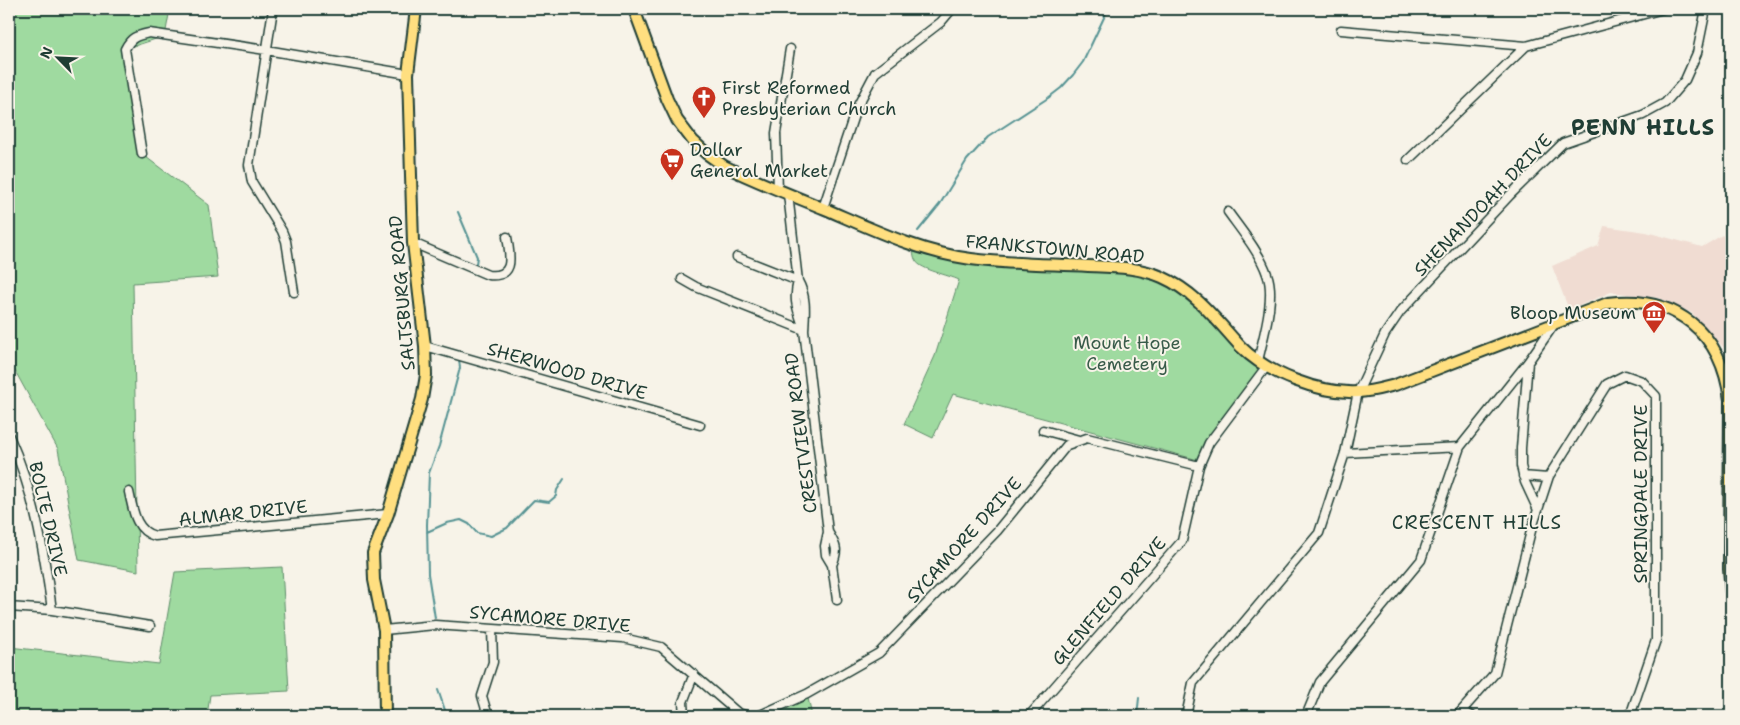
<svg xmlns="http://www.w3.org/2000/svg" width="1740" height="725" font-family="'Shantell Sans',sans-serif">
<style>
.built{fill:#f0dcd2}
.green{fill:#9fdaa0;stroke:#5f8c6a}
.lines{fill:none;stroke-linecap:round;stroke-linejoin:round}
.stream{stroke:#569393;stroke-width:2}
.minor-casing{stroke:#1f3d34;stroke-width:11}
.major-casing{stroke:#1f3d34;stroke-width:14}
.minor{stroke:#f7f3e8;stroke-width:8}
.major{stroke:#ffdf80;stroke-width:10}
.labels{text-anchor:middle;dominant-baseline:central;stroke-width:4;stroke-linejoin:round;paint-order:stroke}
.poi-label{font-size:18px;fill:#1f3d34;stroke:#f7f3e8;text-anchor:start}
.street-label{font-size:18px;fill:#1f3d34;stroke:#f7f3e8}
.park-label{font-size:18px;fill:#395c4a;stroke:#f7f3e8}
.neighbourhood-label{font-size:19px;letter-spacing:1px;fill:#1f3d34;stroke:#f7f3e8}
.district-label{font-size:22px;font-weight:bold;letter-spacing:1px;fill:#1f3d34;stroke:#f7f3e8}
</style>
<rect width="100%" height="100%" fill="#f7f3e8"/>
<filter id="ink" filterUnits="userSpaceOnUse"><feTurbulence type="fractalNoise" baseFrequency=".02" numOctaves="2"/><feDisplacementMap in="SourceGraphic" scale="10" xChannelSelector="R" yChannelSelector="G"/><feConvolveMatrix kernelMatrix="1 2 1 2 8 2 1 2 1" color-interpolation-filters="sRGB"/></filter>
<g filter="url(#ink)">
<!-- built -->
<path class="built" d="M 1604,226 L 1646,232 L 1702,247 L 1722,235 L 1731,242 L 1731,375 L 1724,348 L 1692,313 L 1659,298 L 1611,292 L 1569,310 L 1552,266 L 1598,246 Z"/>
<!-- green -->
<path class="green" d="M 9,9 L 170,9 L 165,36 L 125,49 L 142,154 L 209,205 L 218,277 L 133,283 L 138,571 L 79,560 L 58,449 L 9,360 Z
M 914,245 L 949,255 L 1126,268 L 1176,285 L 1266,367 L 1221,428 L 1202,461 L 953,394 L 933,438 L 904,424 L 935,356 L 959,280 C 949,275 921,270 916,261 C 913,256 913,251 914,245 Z
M 282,567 L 289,691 L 210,695 L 207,716 L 9,716 L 9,647 L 159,664 L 175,572 Z
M 807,694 L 812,716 L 758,716 Z"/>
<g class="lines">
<!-- stream -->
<path class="stream" d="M 458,212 L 477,257 L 476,264
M 918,231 L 940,204 L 967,160 L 988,137 L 1048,98 L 1061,88 L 1073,75 L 1083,62 L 1108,9
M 427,532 L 447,523 L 461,520 L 469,524 L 477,533 L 491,536 L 507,528 L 534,500 L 549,502 L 556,496 L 557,490 L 564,479
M 435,618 L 428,574 L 427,525 L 429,473 L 439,446 L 460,368 L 459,359
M 438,690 L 447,716
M 1137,716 L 1139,698"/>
<defs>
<path id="minor" d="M 273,9 L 249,165 L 252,182 L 282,231 L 286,241 L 294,292
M 1341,30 L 1526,46 L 1663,9
M 142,154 L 125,49 C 131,37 136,36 149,33 L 266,50 L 408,74
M 1408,160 L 1526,46
M 778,189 L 776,133 L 790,49
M 788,194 L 798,281 C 793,300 797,308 803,326
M 823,208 L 856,109 L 875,73 L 941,22 L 952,9
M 1228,212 C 1241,230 1260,253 1267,274 C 1276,297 1263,338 1258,361
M 413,243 L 488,275 C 516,278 510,256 507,237
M 737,257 L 798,281
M 682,279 L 696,287 L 804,330
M 798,281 C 807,297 805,313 804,330 L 828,532 L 825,546 L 826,555 L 832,565 L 837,600
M 425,346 L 700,425
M 1043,430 L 1079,440
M 9,436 C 34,491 44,551 52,610
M 1345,453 L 1460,447
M 1523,476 L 1548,478
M 129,492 C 133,509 135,531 155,536 L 388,514
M 1538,510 L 1525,482 L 1521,466 L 1521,448 L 1528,362 L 1555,323
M 828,532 C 836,546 839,549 832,565
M 9,607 L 52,610 L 150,626
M 384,630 L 435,625 L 623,638 L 661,647 L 738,713 L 749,716
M 1462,711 L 1472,716
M 488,716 L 482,696 L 493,662 L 492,629
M 684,716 L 683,702 L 694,674
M 758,716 L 807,694 L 879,653 L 997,531 L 1067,445 L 1087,438 L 1199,466
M 1029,716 L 1182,541 L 1199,466 L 1209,443 L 1266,367
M 1186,716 L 1193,683 L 1319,533 L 1345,453 L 1358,392 L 1385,334 L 1400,312 L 1510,195 L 1563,143 L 1643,115 L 1665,103 L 1685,80 L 1697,53 L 1706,9
M 1306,716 L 1320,682 L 1421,560 L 1460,447 L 1528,362
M 1457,716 L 1495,673 L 1531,531 L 1549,476 L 1607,384 L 1625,375 L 1642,381 L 1656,396 L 1656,640 L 1630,716"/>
<path id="major" d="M 634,9 L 667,99 L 677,120 L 693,141 L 707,154 L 724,166 C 757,182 791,195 825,209 C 872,229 919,252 971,259 C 1009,264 1049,264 1088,266 C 1113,267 1139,267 1162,277 C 1196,292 1217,321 1241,347 C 1268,374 1320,394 1358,392 C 1371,392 1383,388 1395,385 L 1608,303 C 1676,294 1722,333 1730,400 L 1729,569 L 1731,594
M 385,716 L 384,630 L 374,580 L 373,553 L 388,514 L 422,399 L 426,375 L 425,346 L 413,243 L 408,74 L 416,9"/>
</defs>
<!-- minor casing -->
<use href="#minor" class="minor-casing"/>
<!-- major casing -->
<use href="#major" class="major-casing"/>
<!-- minor -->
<use href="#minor" class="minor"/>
<!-- major -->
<use href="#major" class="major"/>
</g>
</g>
<!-- icons -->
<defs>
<symbol id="church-pin" viewBox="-11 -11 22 30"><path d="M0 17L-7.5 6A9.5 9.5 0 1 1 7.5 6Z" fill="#c8321e" stroke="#f7f3e8"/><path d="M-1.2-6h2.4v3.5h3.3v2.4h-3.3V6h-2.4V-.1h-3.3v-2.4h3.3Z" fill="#fff"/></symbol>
<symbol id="supermarket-pin" viewBox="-11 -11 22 30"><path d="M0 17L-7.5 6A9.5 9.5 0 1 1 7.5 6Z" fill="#c8321e" stroke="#f7f3e8"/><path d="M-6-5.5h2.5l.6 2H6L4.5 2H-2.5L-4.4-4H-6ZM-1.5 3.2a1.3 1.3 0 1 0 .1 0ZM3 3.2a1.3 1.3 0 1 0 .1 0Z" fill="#fff"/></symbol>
<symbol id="museum-pin" viewBox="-11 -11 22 30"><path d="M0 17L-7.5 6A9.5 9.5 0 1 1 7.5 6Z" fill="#c8321e" stroke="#f7f3e8"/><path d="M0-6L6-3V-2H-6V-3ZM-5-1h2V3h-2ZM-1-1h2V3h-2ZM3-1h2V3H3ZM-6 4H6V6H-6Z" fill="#fff"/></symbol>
</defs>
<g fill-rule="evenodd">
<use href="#church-pin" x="690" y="84" width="28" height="38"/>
<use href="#supermarket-pin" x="658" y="146" width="28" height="38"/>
<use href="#museum-pin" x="1640" y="299" width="28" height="38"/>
</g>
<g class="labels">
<!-- poi labels -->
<g class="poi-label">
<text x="722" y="88">First Reformed<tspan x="722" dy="21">Presbyterian Church</tspan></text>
<text x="690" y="150">Dollar<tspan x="690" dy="21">General Market</tspan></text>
<text x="1636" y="313" text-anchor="end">Bloop Museum</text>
</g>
<!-- street labels -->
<g class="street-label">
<text transform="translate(1483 205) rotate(-46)">SHENANDOAH DRIVE</text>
<text transform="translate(1055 249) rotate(5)">FRANKSTOWN ROAD</text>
<text transform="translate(402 293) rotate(-95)">SALTSBURG ROAD</text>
<text transform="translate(567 371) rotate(16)">SHERWOOD DRIVE</text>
<text transform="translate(801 433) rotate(-97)">CRESTVIEW ROAD</text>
<text transform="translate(1641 494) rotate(-90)">SPRINGDALE DRIVE</text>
<text transform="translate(243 513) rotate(-6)">ALMAR DRIVE</text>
<text transform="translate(48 519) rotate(77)">BOLTE DRIVE</text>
<text transform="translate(964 540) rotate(-48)">SYCAMORE DRIVE</text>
<text transform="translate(1109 601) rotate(-49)">GLENFIELD DRIVE</text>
<text transform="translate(550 619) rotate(5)">SYCAMORE DRIVE</text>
</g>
<!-- park labels -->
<g class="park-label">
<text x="1127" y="343">Mount Hope<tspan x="1127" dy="21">Cemetery</tspan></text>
</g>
<!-- neighbourhood labels -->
<g class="neighbourhood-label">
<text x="1477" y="522">CRESCENT HILLS</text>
</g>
<!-- district labels -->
<g class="district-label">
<text x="1643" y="127">PENN HILLS</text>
</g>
</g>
<!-- margin -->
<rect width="1740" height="725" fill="none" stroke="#f7f3e8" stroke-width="30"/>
<rect x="15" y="15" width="1710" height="695" fill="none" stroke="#1f3d34" stroke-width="2" filter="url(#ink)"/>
<!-- north arrow -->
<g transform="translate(58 58) rotate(294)" stroke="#f7f3e8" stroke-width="4" paint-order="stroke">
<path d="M0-4L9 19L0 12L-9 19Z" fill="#1f3d34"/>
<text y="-8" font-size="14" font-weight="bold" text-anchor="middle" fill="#1f3d34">N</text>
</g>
</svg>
